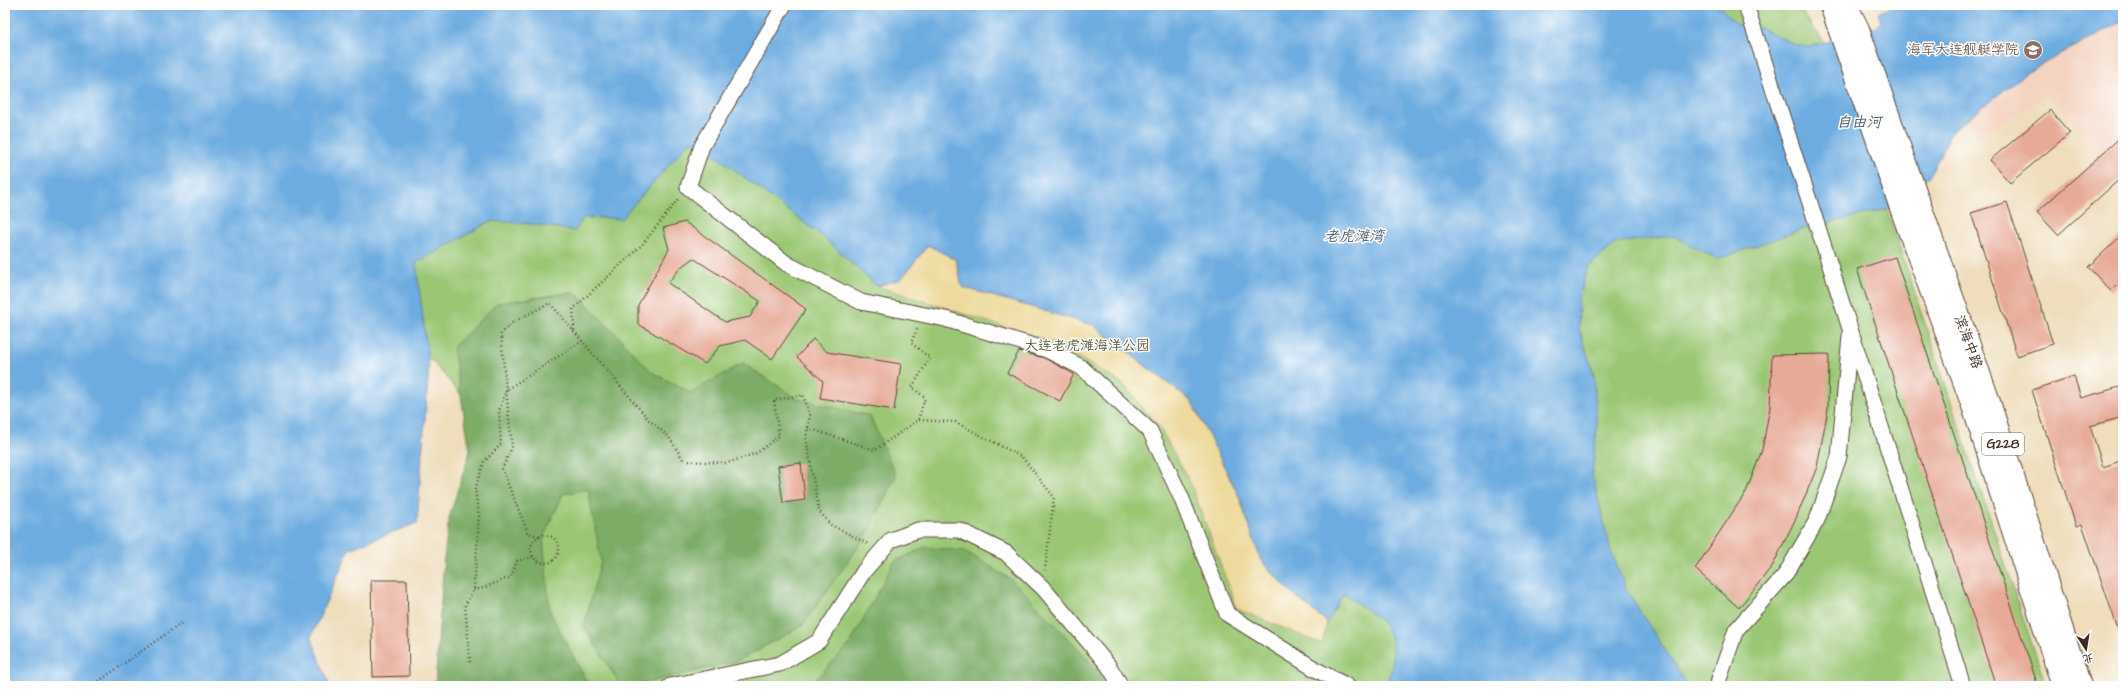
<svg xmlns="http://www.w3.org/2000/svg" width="2128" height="691" font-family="'Architects Daughter','LXGW WenKai TC',sans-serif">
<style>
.built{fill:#f4d3c0}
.green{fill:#9bc775;stroke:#6b784a}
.forest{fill:#7cac66;stroke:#5c6b42}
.sand{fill:#eeda9e;stroke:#94825e}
.water{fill:#6dace0;stroke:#546b7f}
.building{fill:#e7aa97;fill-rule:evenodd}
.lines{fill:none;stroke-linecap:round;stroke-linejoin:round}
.street-casing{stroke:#564536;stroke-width:17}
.highway-casing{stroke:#564536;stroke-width:24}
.path{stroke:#564536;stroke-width:2.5;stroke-dasharray:1 3;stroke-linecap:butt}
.street{stroke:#fff;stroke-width:15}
.highway{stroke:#fff;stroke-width:22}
.labels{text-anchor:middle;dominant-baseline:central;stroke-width:3;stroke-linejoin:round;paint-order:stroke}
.shield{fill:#fff;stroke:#766a62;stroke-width:1}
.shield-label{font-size:13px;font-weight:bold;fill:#3b2a1e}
.education-label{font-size:14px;fill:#785e54;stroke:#fff;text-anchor:end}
.street-label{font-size:14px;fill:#3b2a1e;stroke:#fff}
.park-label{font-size:14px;fill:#585938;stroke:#fff}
.water-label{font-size:15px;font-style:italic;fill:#4f5e6c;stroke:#fff}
</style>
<rect width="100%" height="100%" fill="#fff"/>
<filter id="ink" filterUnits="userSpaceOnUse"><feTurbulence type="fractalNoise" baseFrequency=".025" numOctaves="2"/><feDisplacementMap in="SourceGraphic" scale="8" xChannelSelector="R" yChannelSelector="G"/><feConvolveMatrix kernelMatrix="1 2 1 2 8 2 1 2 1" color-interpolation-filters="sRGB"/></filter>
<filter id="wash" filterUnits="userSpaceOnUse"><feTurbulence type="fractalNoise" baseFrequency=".012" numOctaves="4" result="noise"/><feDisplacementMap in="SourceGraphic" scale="16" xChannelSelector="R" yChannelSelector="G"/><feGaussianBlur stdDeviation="0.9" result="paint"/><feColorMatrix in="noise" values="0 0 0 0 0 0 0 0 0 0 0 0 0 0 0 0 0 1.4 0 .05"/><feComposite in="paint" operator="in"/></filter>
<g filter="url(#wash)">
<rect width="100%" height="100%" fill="#efddbb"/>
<!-- built -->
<path class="built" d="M 1927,5 L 2123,5 L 2123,176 L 2048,95 L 1977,137 Z"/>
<!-- green -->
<path class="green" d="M 128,5 L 1789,5 L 1802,12 L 1829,49 L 1893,228 L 2046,686 L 448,686 L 474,410 Z"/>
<!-- forest -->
<path class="forest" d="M 575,292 L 652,372 L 691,393 L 743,363 L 798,399 L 870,416 L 896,476 L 867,534 L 802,626 L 737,661 L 634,686 L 621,686 L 584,626 L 601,561 L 588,489 L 563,494 L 543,538 L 550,612 L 589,686 L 435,686 L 444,558 L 449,518 L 470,451 L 453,347 L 497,303 Z
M 925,547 L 965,551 L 1012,580 L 1107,679 L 1110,686 L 786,686 L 815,680 L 850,644 L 894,562 Z"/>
<!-- sand -->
<path class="sand" d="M 928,245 L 956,260 L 962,287 L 1093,325 L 1192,402 L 1239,496 L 1261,561 L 1295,596 L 1327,622 L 1322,644 L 1237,609 L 1191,484 L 1160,428 L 1123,384 L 1057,344 L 877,286 L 901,279 Z"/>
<!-- water -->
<path class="water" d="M 5,5 L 1718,5 L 1736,24 L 1759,27 L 1796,45 L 1809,47 L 1877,27 L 1881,22 L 1878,13 L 1894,5 L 2123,5 L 2123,21 L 2026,73 L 1952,131 L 1930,175 L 1888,209 L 1803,229 L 1718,259 L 1673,236 L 1616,243 L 1588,267 L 1578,298 L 1579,328 L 1594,375 L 1597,427 L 1592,474 L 1610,549 L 1626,589 L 1688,686 L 1401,686 L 1389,681 C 1394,662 1396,638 1381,621 C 1374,614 1353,601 1344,593 L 1327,622 L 1295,596 L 1261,561 L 1239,496 L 1192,402 L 1093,325 L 962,287 L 956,260 L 928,245 L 901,279 L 877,286 L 822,236 L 711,152 L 691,140 L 621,219 L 584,217 L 575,231 L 531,224 L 491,221 L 416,263 L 429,366 L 417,523 L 349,549 L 311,637 L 330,686 L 5,686 Z"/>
<g id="blocks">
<!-- building -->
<path class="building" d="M 2050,110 L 2070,133 L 2010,183 L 1990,160 Z
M 2123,135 L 2123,176 L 2058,235 L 2037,212 Z
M 2007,202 L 2053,344 L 2017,356 L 1971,213 Z
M 685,222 L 806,309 L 772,359 L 745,340 L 720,346 L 705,364 L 638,324 L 638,305 L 669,249 L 663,228 ZM 693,258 L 760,301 L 750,317 L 725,322 L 668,283 L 681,267 Z
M 2123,234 L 2123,279 L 2111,291 L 2088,267 Z
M 1895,257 L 2038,686 L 1996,686 L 1857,269 Z
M 813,339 L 827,352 L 901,364 L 894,410 L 820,398 L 823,381 L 797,357 Z
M 1019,351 L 1044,358 L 1074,374 L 1060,401 L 1007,373 Z
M 1829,354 L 1828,409 L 1817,467 L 1797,516 L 1773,565 L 1739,608 L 1695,569 L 1746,492 L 1762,450 L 1770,407 L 1772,355 Z
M 2074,376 L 2081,398 L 2123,386 L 2123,417 L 2090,426 L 2103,467 L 2123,460 L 2123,638 L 2121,638 L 2082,524 L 2076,526 L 2032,390 Z
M 801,463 L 805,500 L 783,503 L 778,466 Z
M 371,580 L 407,580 L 409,676 L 373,677 Z"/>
</g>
</g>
<g filter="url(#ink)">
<use href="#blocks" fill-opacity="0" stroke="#564536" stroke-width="1"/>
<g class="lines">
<defs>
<path id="street" d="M 784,5 L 702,146 L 688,187 L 787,264 L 861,302 L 945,319 L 1047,350 L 1081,367 L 1150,431 L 1181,497 L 1227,614 L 1315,669 L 1347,686
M 1746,5 L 1821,237 L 1963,686
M 670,686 L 780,664 L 819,641 L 864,571 L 891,540 L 918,530 L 959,530 L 1006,553 L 1043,588 L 1108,665 L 1121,686
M 1718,686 L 1719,679 L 1736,630 L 1785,575 L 1817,520 L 1839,457 L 1850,336"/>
<path id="highway" d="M 1831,5 L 1902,211 L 1973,406 L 2063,686
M 1842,5 L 1850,13 L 1858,29 L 1989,402 L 2080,686"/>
</defs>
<!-- street casing -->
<use href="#street" class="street-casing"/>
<!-- highway casing -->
<use href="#highway" class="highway-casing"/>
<!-- path -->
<path class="path" d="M 917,329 L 911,343 L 930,358 L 912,387 L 925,398 L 918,420
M 574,330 L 573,309 L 642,245 L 679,198
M 808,428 L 875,450 L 918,420 L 955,422 L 1022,457 L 1054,497 L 1045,570
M531 549a14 14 0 1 1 28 0a14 14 0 1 1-28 0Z
M 539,536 L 528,533 L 502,469 L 512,447 L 506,390 L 582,341
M 474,589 L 480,589 L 511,577 L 517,561 L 533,557
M 470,662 L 465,605 L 474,589 L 479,516 L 475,489 L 484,462 L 501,444 L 499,411 L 506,390 L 501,334 L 513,322 L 550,303 L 649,420 L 669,437 L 684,461 L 727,463 L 757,453 L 779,436 L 774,400 L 803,395 L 810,415 L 806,438 L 819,511 L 831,525 L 868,544
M 92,686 L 183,622"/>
<!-- street -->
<use href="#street" class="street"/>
<!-- highway -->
<use href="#highway" class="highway"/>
</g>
</g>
<!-- icons -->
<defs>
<symbol id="university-disc" viewBox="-11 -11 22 22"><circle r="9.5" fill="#8d6e63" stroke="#fff"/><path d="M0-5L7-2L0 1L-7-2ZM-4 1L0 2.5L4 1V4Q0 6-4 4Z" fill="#fff"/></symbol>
</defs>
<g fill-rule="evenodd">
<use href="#university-disc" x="2022" y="39" width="22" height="22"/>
</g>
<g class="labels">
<!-- shield labels -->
<rect class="shield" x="1982" y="433" width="42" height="22" rx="3"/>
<g class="shield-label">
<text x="2003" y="444">G228</text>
</g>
<!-- education labels -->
<g class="education-label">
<text x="2019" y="50">海军大连舰艇学院</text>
</g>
<!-- street labels -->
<g class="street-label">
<text transform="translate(1968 342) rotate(70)">滨海中路</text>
</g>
<!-- park labels -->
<g class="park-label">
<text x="1087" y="346">大连老虎滩海洋公园</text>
</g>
<!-- water labels -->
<g class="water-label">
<text x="1859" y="122">自由河</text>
<text x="1354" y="236">老虎滩湾</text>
</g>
</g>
<!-- margin -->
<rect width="2128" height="691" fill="none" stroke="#fff" stroke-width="20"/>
<!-- north arrow -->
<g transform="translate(2086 649) rotate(168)" stroke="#ffffff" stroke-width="3" paint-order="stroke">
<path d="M0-3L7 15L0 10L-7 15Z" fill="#3b2a1e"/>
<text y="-6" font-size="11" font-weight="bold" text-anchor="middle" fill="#3b2a1e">北</text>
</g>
</svg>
